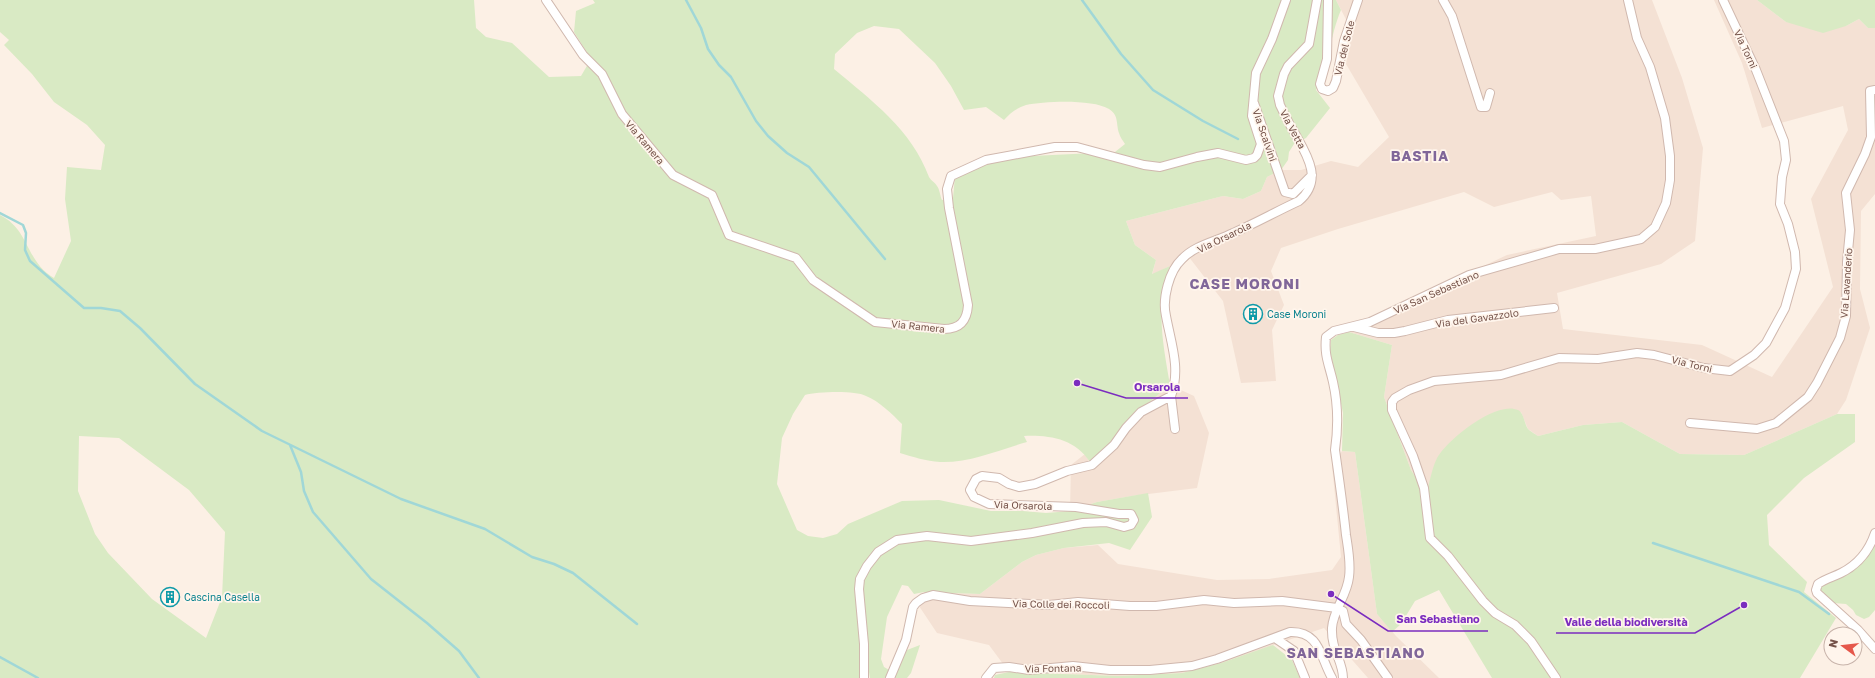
<svg xmlns="http://www.w3.org/2000/svg" width="1875" height="678" font-family="'Golos Text',sans-serif">
<style>
.residential{fill:#f4e1d4}
.green{fill:#d9eac4;fill-rule:evenodd}
.lines{fill:none;stroke-linecap:round;stroke-linejoin:round}
.stream{stroke:#a0d7d7;stroke-width:2.5}
.street-casing{stroke:#d0b8ae;stroke-width:10}
.street{stroke:#fff;stroke-width:8}
.labels{text-anchor:middle;dominant-baseline:central;stroke-width:3.5;stroke-linejoin:round;paint-order:stroke}
.street-label{font-size:10px;fill:#75534a;stroke:#fff5ec}
.culture-label{font-size:10px;fill:#0d838f;stroke:#fff5ec;text-anchor:start}
.district-label{font-size:14px;font-weight:bold;letter-spacing:1px;fill:#806699;stroke:#fff5ec}
.leader{fill:none;stroke:#7b2cbf;stroke-width:1.5}
.callout-dot{fill:#7b2cbf;stroke:#fff5ec;stroke-width:1.5}
.callout-label{font-size:11px;text-anchor:middle;font-weight:bold;fill:#7b2cbf;stroke:#fff5ec;stroke-width:3.5;stroke-linejoin:round;paint-order:stroke}
</style>
<rect width="100%" height="100%" fill="#fcf0e5"/>
<!-- residential -->
<path class="residential" d="M 1336,0 L 1652,0 L 1682,78 L 1703,148 L 1695,241 L 1661,264 L 1557,293 L 1563,329 L 1702,345 L 1772,377 L 1833,287 L 1811,199 L 1848,130 L 1843,106 L 1762,128 L 1742,63 L 1714,0 L 1757,0 L 1786,22 L 1846,26 L 1859,19 L 1868,28 L 1875,28 L 1875,194 L 1861,211 L 1860,289 L 1870,328 L 1846,400 L 1837,414 L 1744,455 L 1680,454 L 1622,422 L 1583,425 L 1538,436 L 1528,429 L 1521,412 L 1437,459 L 1427,491 L 1422,487 L 1411,470 L 1384,397 L 1392,345 L 1349,332 L 1351,325 L 1371,319 L 1507,255 L 1596,236 L 1591,196 L 1561,200 L 1552,192 L 1494,207 L 1464,192 L 1338,229 L 1281,248 L 1271,271 L 1284,305 L 1272,330 L 1276,381 L 1241,383 L 1223,301 L 1185,252 L 1170,266 L 1152,275 L 1156,260 L 1135,245 L 1126,221 L 1223,196 L 1243,199 L 1261,191 L 1267,177 L 1281,170 L 1301,170 L 1331,161 L 1358,167 L 1389,137 L 1346,64 L 1352,31 Z
M 1170,385 L 1194,396 L 1209,433 L 1197,488 L 1132,496 L 1097,502 L 1070,511 L 1071,465 L 1085,454 L 1090,462 L 1097,462 L 1125,422 Z
M 1342,451 L 1355,452 L 1377,614 L 1396,636 L 1439,678 L 1368,678 L 1324,628 L 1221,663 L 1182,673 L 1118,676 L 1009,672 L 989,645 L 937,633 L 919,606 L 924,592 L 980,594 L 1022,562 L 1036,555 L 1064,548 L 1098,545 L 1118,564 L 1217,580 L 1269,579 L 1332,570 L 1341,557 L 1332,465 Z"/>
<!-- green -->
<path class="green" d="M 0,0 L 474,0 L 476,28 L 486,37 L 512,43 L 549,77 L 581,76 L 591,59 L 574,32 L 576,11 L 595,3 L 593,0 L 1336,0 L 1341,10 C 1330,35 1329,67 1316,90 L 1330,108 L 1306,138 L 1294,144 L 1289,152 L 1288,160 L 1281,170 L 1267,177 L 1261,191 L 1243,199 L 1223,196 L 1126,221 L 1135,245 L 1156,260 L 1152,274 L 1170,266 C 1155,307 1163,344 1170,385 L 1125,422 L 1097,462 L 1090,462 C 1075,439 1050,435 1024,436 L 1027,442 C 998,450 970,463 940,462 C 926,461 913,457 900,453 L 902,424 C 892,414 879,401 866,396 C 854,390 817,392 805,395 L 793,414 L 782,438 L 777,484 L 797,530 L 808,536 L 823,538 L 837,534 L 848,524 L 902,501 L 939,500 L 991,511 L 1023,511 L 1046,513 L 1070,511 L 1097,502 L 1148,493 L 1152,517 L 1130,550 L 1109,543 L 1064,548 L 1036,555 L 1022,562 L 980,594 L 924,592 L 914,594 L 908,586 L 902,585 L 887,617 L 881,659 L 884,667 L 891,671 L 907,650 L 920,645 L 911,673 L 907,678 L 870,678 L 868,666 L 863,678 L 0,678 L 0,215 C 30,230 25,261 54,278 L 71,241 L 65,199 L 67,167 L 101,170 L 105,145 L 87,125 L 54,102 L 32,74 L 4,45 L 9,40 L 0,32 ZM 874,26 L 899,29 L 935,63 L 951,86 L 964,110 L 986,107 L 1004,120 C 1010,113 1017,108 1026,105 C 1045,101 1093,99 1109,109 C 1119,115 1116,124 1119,133 C 1120,137 1123,141 1125,144 L 1115,152 L 1011,157 L 989,162 L 955,176 L 953,198 L 942,200 C 940,196 940,190 937,186 C 935,182 931,181 929,177 C 912,130 871,100 834,69 L 835,54 L 857,33 ZM 79,436 L 119,438 L 189,490 L 225,532 L 222,597 L 206,638 L 152,599 L 108,553 L 95,534 L 78,491 Z
M 1757,0 L 1875,0 L 1875,28 L 1868,28 L 1859,19 L 1846,26 L 1823,33 L 1786,22 Z
M 1349,332 L 1392,345 L 1384,397 L 1411,470 L 1422,487 L 1427,491 C 1430,481 1432,468 1437,458 C 1447,440 1496,400 1518,410 C 1524,413 1524,423 1528,429 C 1530,431 1535,434 1538,436 L 1583,425 L 1622,422 L 1680,454 L 1744,455 L 1837,414 L 1855,414 L 1855,442 L 1804,478 L 1767,515 L 1769,545 L 1807,582 L 1804,592 L 1836,618 L 1800,678 L 1492,678 L 1439,590 L 1415,601 L 1401,624 L 1392,632 L 1377,614 L 1355,452 L 1342,451 L 1343,413 L 1330,350 L 1331,340 L 1338,335 Z
M 1875,543 L 1875,610 L 1869,617 L 1864,619 L 1856,615 L 1853,610 L 1846,604 L 1833,603 L 1818,591 L 1818,587 L 1834,577 Z
M 1273,645 L 1292,660 L 1300,678 L 994,678 L 995,675 L 1009,672 L 1118,676 L 1182,673 L 1221,663 Z"/>
<g class="lines">
<!-- stream -->
<path class="stream" d="M 686,0 L 701,28 L 708,49 L 719,65 L 731,77 L 756,121 L 768,136 L 787,153 L 809,167 L 885,259
M 1082,0 L 1121,54 L 1153,90 L 1203,121 L 1238,139
M 0,213 L 23,225 L 26,233 L 25,250 L 30,261 L 84,308 L 101,308 L 120,311 L 140,328 L 195,384 L 262,431 L 401,499 L 485,529 L 532,557 L 554,564 L 573,573 L 637,624
M 290,445 L 301,472 L 304,491 L 313,512 L 371,579 L 427,623 L 459,651 L 479,678
M 1653,543 L 1799,592 L 1829,614
M 0,657 L 38,678"/>
<defs>
<path id="street" d="M 546,0 L 583,55 L 602,74 L 622,114 L 673,175 L 712,195 L 729,235 L 796,258 L 813,280 L 875,322 L 944,329 C 960,329 967,321 968,305 L 949,208 L 947,189 L 951,176 L 986,160 L 1055,147 L 1077,147 L 1144,165 L 1160,167 L 1197,157 L 1218,153 L 1246,160 L 1254,158 L 1257,155 L 1261,144 L 1252,116 L 1256,73 L 1272,39 L 1286,0
M 1328,0 L 1327,59 L 1320,84 L 1322,89 L 1328,91 L 1333,88 L 1336,81 L 1344,41 L 1358,0
M 1443,0 L 1452,16 L 1481,107 L 1486,107 L 1490,93
M 1254,103 L 1285,192 L 1293,194 L 1312,175
M 1354,327 L 1378,333 L 1394,333 L 1405,331 L 1448,320 L 1554,308
M 1171,396 L 1175,429
M 1690,423 L 1757,429 L 1776,423 L 1808,397 L 1817,383 L 1840,338 L 1846,316 L 1847,262 L 1850,230 L 1846,193 L 1865,154 L 1871,137 L 1870,91 L 1875,90
M 1875,533 C 1869,551 1859,564 1841,573 C 1833,577 1825,579 1818,584 L 1816,590 L 1817,593 L 1858,630 L 1875,649
M 1275,638 L 1294,651 L 1305,678
M 864,678 L 864,644 L 859,589 L 860,579 L 867,566 L 878,552 L 897,540 L 927,536 L 971,541 L 1032,533 L 1083,523 L 1106,522 L 1124,527 L 1131,525 L 1134,520 L 1131,514 L 1119,514 L 1076,507 L 989,504 L 974,497 L 970,490 L 976,479 L 982,476 L 999,478 L 1009,484 L 1019,487 L 1035,484 L 1067,471 L 1092,465 L 1114,445 L 1126,428 L 1141,412 L 1171,396 C 1181,369 1171,343 1166,316 C 1162,299 1169,271 1182,259 C 1195,245 1217,241 1233,233 C 1256,223 1277,211 1299,201 C 1325,179 1305,152 1293,130 C 1288,122 1284,113 1280,105 L 1278,96 L 1284,74 L 1288,66 L 1309,44 L 1317,0
M 890,678 L 906,640 L 913,607 L 916,603 L 923,598 L 933,595 L 970,601 L 1049,605 L 1078,602 L 1130,606 L 1156,606 L 1204,600 L 1234,603 L 1282,601 L 1337,608 L 1343,611 L 1346,624 L 1361,640 L 1388,678
M 986,678 L 994,668 L 1009,667 L 1029,670 L 1073,666 L 1110,670 L 1150,670 L 1192,666 L 1217,659 L 1290,632 C 1320,631 1320,657 1332,678
M 1343,678 C 1343,661 1331,650 1332,628 C 1333,610 1347,596 1349,577 C 1351,563 1348,548 1346,535 C 1343,506 1339,478 1335,450 C 1338,429 1338,404 1333,382 C 1329,364 1324,356 1326,337 L 1334,331 L 1370,322 L 1469,275 L 1559,249 L 1595,249 L 1641,239 L 1655,227 L 1666,203 L 1670,180 L 1670,156 L 1665,118 L 1650,67 L 1637,38 L 1628,0
M 1556,678 L 1531,641 L 1515,625 L 1495,613 L 1483,601 L 1448,556 L 1430,538 L 1424,488 L 1413,456 L 1392,410 L 1392,402 L 1395,398 L 1409,390 L 1434,381 L 1501,375 L 1559,358 L 1598,359 L 1637,353 L 1654,355 L 1704,368 L 1730,371 L 1754,355 L 1766,343 L 1785,308 L 1796,269 L 1795,252 L 1788,224 L 1780,204 L 1782,177 L 1786,160 L 1784,141 L 1756,70 L 1723,0"/>
</defs>
<!-- street casing -->
<use href="#street" class="street-casing"/>
<!-- street -->
<use href="#street" class="street"/>
</g>
<!-- icons -->
<defs>
<symbol id="building-ring" viewBox="-11 -11 22 22"><circle r="9.5" fill="#fff5ec" stroke="#0f9aa8" stroke-width="1.5"/><path d="M-4-6H4V6H1V3H-1V6H-4ZM-2.5-4.3h1.7v1.8h-1.7ZM.8-4.3h1.7v1.8H.8ZM-2.5-1h1.7V.8h-1.7ZM.8-1h1.7V.8H.8Z" fill="#0f9aa8"/></symbol>
</defs>
<g fill-rule="evenodd">
<use href="#building-ring" x="1242" y="303" width="22" height="22"/>
<use href="#building-ring" x="159" y="586" width="22" height="22"/>
</g>
<g class="labels">
<!-- street labels -->
<g class="street-label">
<text transform="translate(1344 48) rotate(-76)">Via del Sole</text>
<text transform="translate(1746 49) rotate(65)">Via Torni</text>
<text transform="translate(1293 129) rotate(62)">Via Vetta</text>
<text transform="translate(1265 135) rotate(71)">Via Scalvini</text>
<text transform="translate(645 142) rotate(50)">Via Ramera</text>
<text transform="translate(1224 237) rotate(-26)">Via Orsarola</text>
<text transform="translate(1846 283) rotate(-86)">Via Lavanderio</text>
<text transform="translate(1436 292) rotate(-24)">Via San Sebastiano</text>
<text transform="translate(1477 318) rotate(-8)">Via del Gavazzolo</text>
<text transform="translate(918 326) rotate(6)">Via Ramera</text>
<text transform="translate(1692 364) rotate(14)">Via Torni</text>
<text transform="translate(1023 505) rotate(2)">Via Orsarola</text>
<text transform="translate(1061 604) rotate(1)">Via Colle dei Roccoli</text>
<text transform="translate(1053 668) rotate(-1)">Via Fontana</text>
</g>
<!-- culture labels -->
<g class="culture-label">
<text x="1267" y="314">Case Moroni</text>
<text x="184" y="597">Cascina Casella</text>
</g>
<!-- district labels -->
<g class="district-label">
<text x="1420" y="155">BASTIA</text>
<text x="1245" y="283">CASE MORONI</text>
<text x="1356" y="652">SAN SEBASTIANO</text>
</g>
</g>
<!-- callouts -->
<path class="leader" d="M1077 383L1126 398H1188M1331 594L1388 631H1488M1744 605L1695 633H1556"/>
<g class="callout-dot">
<circle cx="1077" cy="383" r="4"/>
<circle cx="1331" cy="594" r="4"/>
<circle cx="1744" cy="605" r="4"/>
</g>
<g class="callout-label">
<text x="1157" y="391">Orsarola</text>
<text x="1438" y="623">San Sebastiano</text>
<text x="1626" y="626">Valle della biodiversità</text>
</g>
<!-- north arrow -->
<g transform="translate(1843 646) rotate(285)"><circle r="19" fill="#fff5ec" stroke="#c8b4ab"/>
<path d="M0-3L7 15L0 10L-7 15Z" fill="#e5584b"/>
<text y="-6" font-size="11" font-weight="bold" text-anchor="middle" fill="#75534a">N</text>
</g>
</svg>
